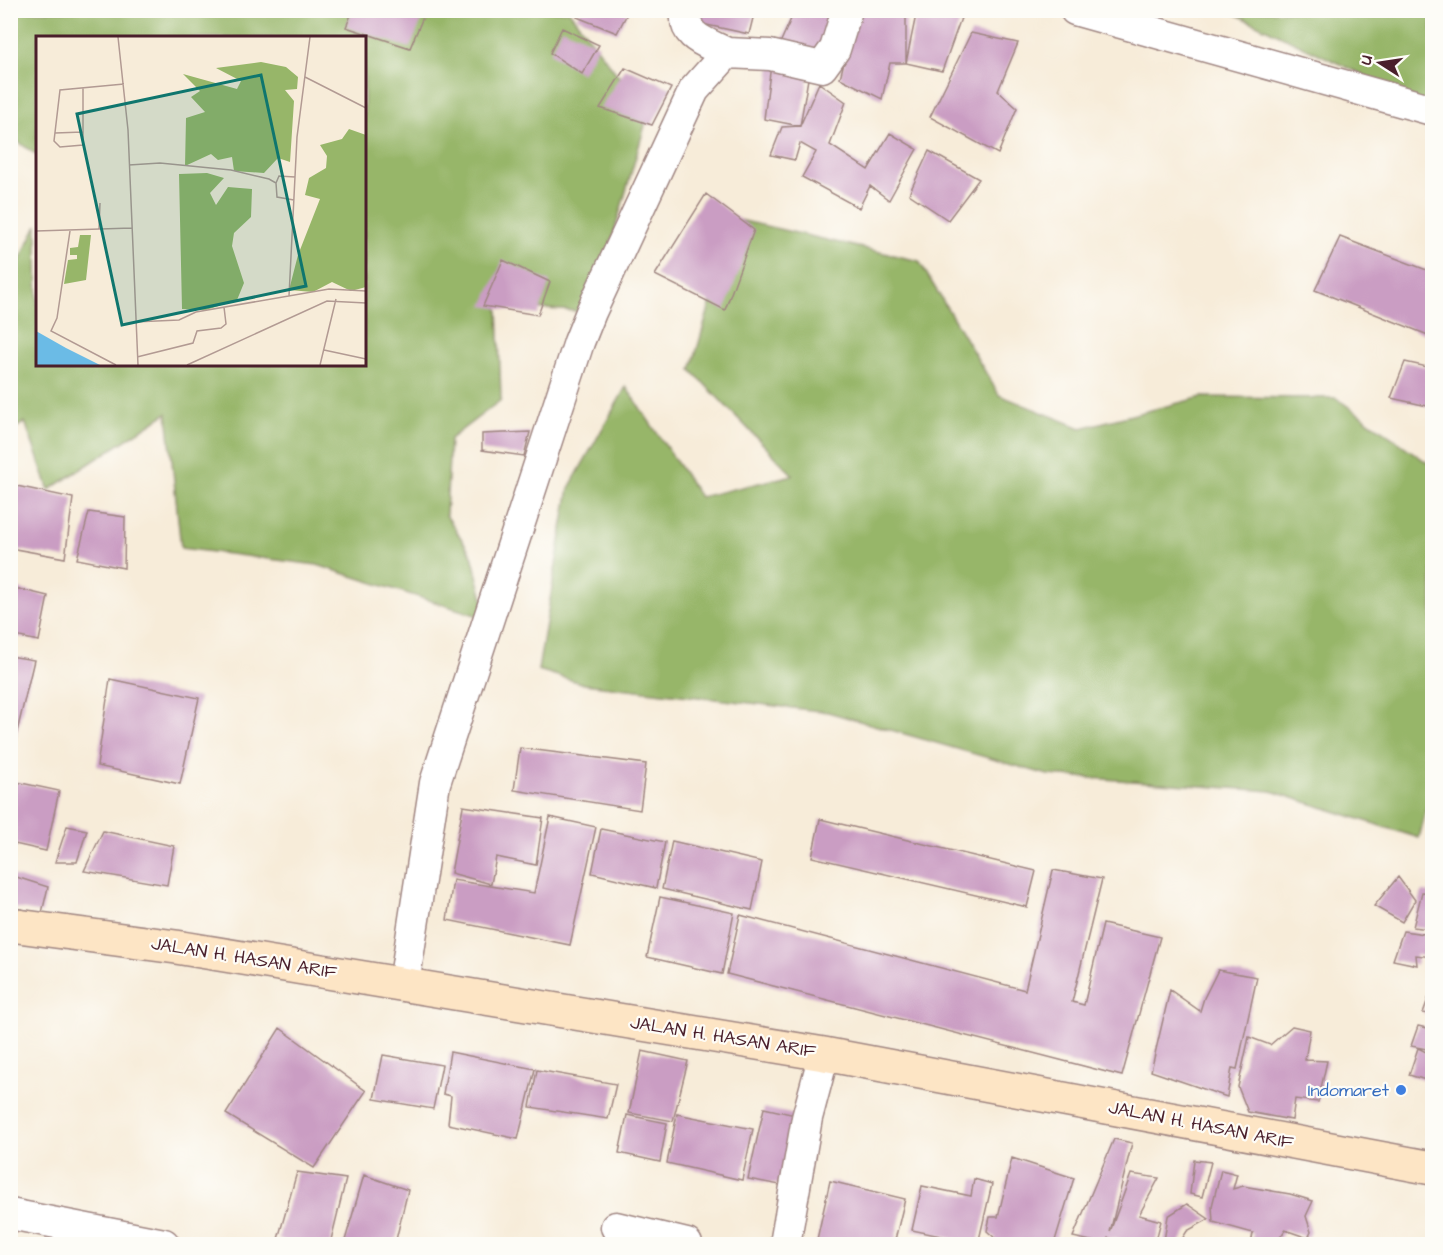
<svg xmlns="http://www.w3.org/2000/svg" width="1443" height="1255" font-family="'Architects Daughter',sans-serif">
<style>
.forest{fill:#97b669;stroke:#706a4a;stroke-width:1.5}
.building{fill:#ca9dc3}
.lines{fill:none;stroke-linecap:round;stroke-linejoin:round}
.street-casing{stroke:#a08682;stroke-width:33}
.secondary-casing{stroke:#a08682;stroke-width:36}
.street{stroke:#fff;stroke-width:30}
.secondary{stroke:#fde5c5;stroke-width:33}
.shop-dot{fill:#3f7fe0;stroke:#fdfcf7;stroke-width:2}
.labels{text-anchor:middle;dominant-baseline:central;stroke-width:4.5;stroke-linejoin:round;paint-order:stroke}
.street-label{font-size:18px;fill:#4a1f2b;stroke:#fdfcf7}
.shop-label{font-size:18px;fill:#366cbe;stroke:#fdfcf7;text-anchor:end}
.inset-road{fill:none;stroke:#b29a93;stroke-width:1.5}
.view{fill:#0f766e;fill-opacity:0.15;stroke:#0f766e;stroke-width:3}
.inset-edge{fill:none;stroke:#4a1f2b;stroke-width:3}
</style>
<rect width="100%" height="100%" fill="#fdfcf7"/>
<filter id="ink" filterUnits="userSpaceOnUse"><feTurbulence type="fractalNoise" baseFrequency=".0167" numOctaves="2"/><feDisplacementMap in="SourceGraphic" scale="12" xChannelSelector="R" yChannelSelector="G"/><feConvolveMatrix kernelMatrix="1 2 1 2 8 2 1 2 1" color-interpolation-filters="sRGB"/></filter>
<filter id="wash" filterUnits="userSpaceOnUse"><feTurbulence type="fractalNoise" baseFrequency=".008" numOctaves="4" result="noise"/><feDisplacementMap in="SourceGraphic" scale="24" xChannelSelector="R" yChannelSelector="G"/><feGaussianBlur stdDeviation="1.35" result="paint"/><feColorMatrix in="noise" values="0 0 0 0 0 0 0 0 0 0 0 0 0 0 0 0 0 1.4 0 .05"/><feComposite in="paint" operator="in"/></filter>
<g filter="url(#wash)">
<rect width="100%" height="100%" fill="#f7ecd9"/>
<!-- forest -->
<path class="forest" d="M 11,11 L 569,11 L 648,115 L 591,312 L 498,306 L 501,400 L 450,439 L 446,515 L 472,555 L 488,619 L 317,565 L 181,548 L 167,413 L 49,490 L 25,422 L 11,431 L 11,278 L 37,225 L 38,364 L 364,364 L 364,38 L 38,38 L 37,155 L 14,139 L 11,143 Z
M 1229,11 L 1432,11 L 1432,108 L 1231,12 Z
M 735,219 L 919,261 L 999,395 L 1081,428 L 1202,397 L 1336,398 L 1432,466 L 1432,787 L 1419,838 L 1271,791 L 1048,775 L 828,712 L 584,684 L 538,670 L 569,488 L 626,387 L 700,497 L 793,475 L 691,370 Z"/>
<g id="blocks">
<!-- building -->
<path class="building" d="M 353,10 L 426,10 L 410,48 L 346,27 Z
M 580,10 L 629,10 L 617,33 L 577,17 Z
M 699,10 L 755,10 L 749,34 L 693,22 Z
M 795,10 L 840,10 L 815,60 L 777,50 Z
M 917,10 L 926,10 L 961,18 L 942,71 L 906,63 Z
M 857,11 L 906,17 L 906,63 L 890,63 L 882,99 L 840,78 Z
M 562,28 L 599,45 L 582,74 L 550,53 Z
M 971,33 L 1018,43 L 998,91 L 1017,108 L 998,154 L 930,117 Z
M 771,65 L 809,73 L 800,126 L 764,119 Z
M 625,68 L 671,88 L 652,125 L 600,108 Z
M 819,83 L 846,102 L 830,145 L 868,170 L 890,133 L 917,149 L 889,200 L 870,186 L 859,208 L 802,177 L 816,152 L 800,143 L 795,160 L 771,155 L 782,127 L 800,126 Z
M 929,151 L 979,179 L 948,220 L 909,194 Z
M 706,194 L 754,230 L 725,310 L 655,275 Z
M 1340,237 L 1432,272 L 1432,323 L 1428,335 L 1315,290 Z
M 503,260 L 550,282 L 538,315 L 483,306 Z
M 1405,362 L 1432,368 L 1432,407 L 1391,398 Z
M 530,432 L 524,456 L 482,450 L 482,434 Z
M 12,485 L 73,498 L 65,558 L 10,548 L 10,489 Z
M 89,512 L 125,517 L 124,568 L 77,559 Z
M 10,587 L 48,596 L 39,641 L 10,635 Z
M 10,656 L 34,660 L 11,757 L 10,757 Z
M 110,679 L 199,698 L 180,784 L 97,766 Z
M 520,748 L 646,764 L 640,810 L 514,790 Z
M 12,781 L 59,791 L 46,851 L 10,843 L 10,794 Z
M 463,806 L 543,818 L 536,865 L 496,857 L 491,884 L 451,873 Z
M 550,817 L 596,827 L 570,945 L 447,920 L 453,880 L 534,893 Z
M 820,819 L 1036,871 L 1027,907 L 812,857 Z
M 67,826 L 87,830 L 77,862 L 55,862 Z
M 601,829 L 665,842 L 656,888 L 592,873 Z
M 103,831 L 174,846 L 167,885 L 84,871 Z
M 672,841 L 762,862 L 752,910 L 662,889 Z
M 1053,870 L 1102,879 L 1072,1002 L 1084,1005 L 1103,924 L 1160,937 L 1122,1076 L 727,974 L 740,915 L 1025,990 Z
M 10,875 L 48,887 L 42,913 L 10,907 Z
M 1398,877 L 1415,900 L 1402,922 L 1374,906 Z
M 1422,892 L 1432,893 L 1432,926 L 1429,929 L 1413,927 Z
M 660,897 L 734,913 L 722,974 L 647,957 Z
M 1403,931 L 1432,935 L 1432,957 L 1416,955 L 1417,965 L 1393,960 Z
M 1218,970 L 1257,977 L 1237,1069 L 1232,1068 L 1227,1097 L 1151,1071 L 1170,990 L 1200,1011 L 1204,998 Z
M 1432,988 L 1432,1015 L 1423,1013 Z
M 1292,1026 L 1310,1030 L 1305,1060 L 1327,1061 L 1318,1102 L 1295,1099 L 1292,1120 L 1248,1112 L 1238,1087 L 1249,1037 L 1270,1045 Z
M 1418,1026 L 1432,1029 L 1432,1050 L 1411,1046 Z
M 280,1028 L 366,1091 L 314,1168 L 226,1114 Z
M 1418,1048 L 1432,1055 L 1426,1080 L 1409,1075 Z
M 642,1051 L 688,1061 L 673,1121 L 629,1113 Z
M 450,1052 L 535,1069 L 518,1139 L 448,1124 L 451,1096 L 443,1094 Z
M 383,1055 L 442,1065 L 433,1109 L 374,1099 Z
M 537,1070 L 616,1084 L 608,1119 L 530,1107 Z
M 764,1108 L 800,1116 L 785,1186 L 748,1179 Z
M 677,1114 L 753,1129 L 742,1180 L 667,1163 Z
M 627,1115 L 667,1123 L 660,1162 L 619,1153 Z
M 1114,1139 L 1132,1143 L 1110,1232 L 1131,1174 L 1159,1178 L 1139,1215 L 1161,1221 L 1155,1244 L 1144,1244 L 1108,1238 L 1107,1244 L 1104,1244 L 1073,1237 Z
M 1012,1158 L 1074,1178 L 1054,1244 L 994,1244 L 996,1239 L 987,1231 L 990,1217 L 998,1217 Z
M 1194,1160 L 1211,1162 L 1202,1197 L 1190,1194 Z
M 1221,1170 L 1237,1174 L 1233,1189 L 1243,1186 L 1290,1194 L 1313,1201 L 1306,1216 L 1311,1232 L 1308,1238 L 1285,1230 L 1278,1241 L 1269,1241 L 1267,1244 L 1251,1244 L 1253,1233 L 1213,1222 L 1212,1206 Z
M 297,1172 L 346,1179 L 330,1244 L 297,1244 L 278,1239 Z
M 364,1175 L 408,1190 L 395,1244 L 344,1244 Z
M 974,1179 L 992,1184 L 978,1244 L 912,1230 L 922,1186 L 971,1196 Z
M 830,1181 L 905,1199 L 894,1244 L 816,1244 Z
M 1187,1204 L 1209,1219 L 1187,1231 L 1179,1244 L 1164,1241 L 1168,1216 Z
M 905,1239 L 940,1243 L 940,1244 L 904,1244 Z"/>
</g>
</g>
<g filter="url(#ink)">
<use href="#blocks" fill-opacity="0" stroke="#a08682" stroke-width="1.5"/>
<g class="lines">
<defs>
<path id="street" d="M 687,10 C 680,37 708,43 727,53
M 1075,10 L 1432,110
M 404,984 L 435,783 L 579,342 L 591,312 L 694,90 L 727,53 L 770,55 L 822,67 L 835,49 L 847,10
M 10,1214 L 164,1244
M 616,1227 L 687,1244
M 785,1244 L 807,1118 L 824,1054"/>
<path id="secondary" d="M 10,925 L 176,947 L 824,1054 L 1432,1168"/>
</defs>
<!-- street casing -->
<use href="#street" class="street-casing"/>
<!-- secondary casing -->
<use href="#secondary" class="secondary-casing"/>
<!-- street -->
<use href="#street" class="street"/>
<!-- secondary -->
<use href="#secondary" class="secondary"/>
</g>
</g>
<!-- markers -->
<circle class="shop-dot" cx="1401" cy="1090" r="6"/>
<g class="labels">
<!-- street labels -->
<g class="street-label">
<text transform="translate(244 958) rotate(9)">JALAN H. HASAN ARIF</text>
<text transform="translate(723 1037) rotate(9)">JALAN H. HASAN ARIF</text>
<text transform="translate(1201 1125) rotate(11)">JALAN H. HASAN ARIF</text>
</g>
<!-- shop labels -->
<g class="shop-label">
<text x="1389" y="1090">Indomaret</text>
</g>
</g>
<!-- overview -->
<g transform="translate(36 36)">
<rect width="330" height="330" fill="#f7ecd9"/>
<path d="M 225,26 L 250,31 L 262,41 L 261,53 L 249,54 L 258,65 L 254,126 L 242,122 L 228,137 L 198,135 L 196,121 L 182,124 L 175,118 L 149,130 L 150,82 L 169,76 L 155,61 L 164,55 L 147,38 L 201,53 L 205,45 L 180,32 ZM 313,93 L 330,99 L 330,251 L 315,255 L 296,246 L 277,256 L 253,254 L 262,219 L 284,163 L 269,159 L 273,142 L 290,132 L 291,120 L 284,109 L 306,103 ZM 171,137 L 188,142 L 174,157 L 180,169 L 192,151 L 216,153 L 215,181 L 198,197 L 196,210 L 208,247 L 201,264 L 170,274 L 146,273 L 143,138 ZM 44,199 L 55,199 L 50,244 L 28,248 L 32,224 L 41,223 L 41,219 L 34,219 L 34,212 L 42,211 Z" fill="#97b669"/>
<path d="M 0,295 L 30,312 L 64,329 L 0,329 Z" fill="#6bbbe6"/>
<path class="inset-road" d="M 82,1 L 92,94 L 102,329M 269,41 L 330,72M 47,52 L 47,109 L 24,111 L 18,105 L 24,54 L 88,48M 19,97 L 47,96M 93,129 L 124,127 L 195,134 L 233,143 L 240,147 L 241,161 L 258,164M 240,147 L 243,140 L 259,141M 63,193 L 64,167M 0,195 L 96,192M 34,195 L 21,282 L 15,295 L 80,329M 253,260 L 261,101 L 274,1M 98,286 L 143,284 L 160,276 L 293,253 L 330,255M 288,314 L 330,323M 101,321 L 157,307 L 161,295 L 185,292 L 190,288 L 188,271M 151,329 L 291,265 L 330,267M 284,329 L 300,263"/>
<path class="view" d="M 225,39 L 270,250 L 86,289 L 41,78 Z"/>
<rect width="330" height="330" class="inset-edge"/>
</g>
<!-- margin -->
<rect width="1443" height="1255" fill="none" stroke="#fdfcf7" stroke-width="36"/>
<!-- north arrow -->
<g transform="translate(1380 63) rotate(282)" stroke="#fdfcf7" stroke-width="4.5" paint-order="stroke">
<path d="M0-4.5L10 22L0 15L-10 22Z" fill="#4a1f2b"/>
<text y="-9" font-size="16" font-weight="bold" text-anchor="middle" fill="#4a1f2b">U</text>
</g>
</svg>
